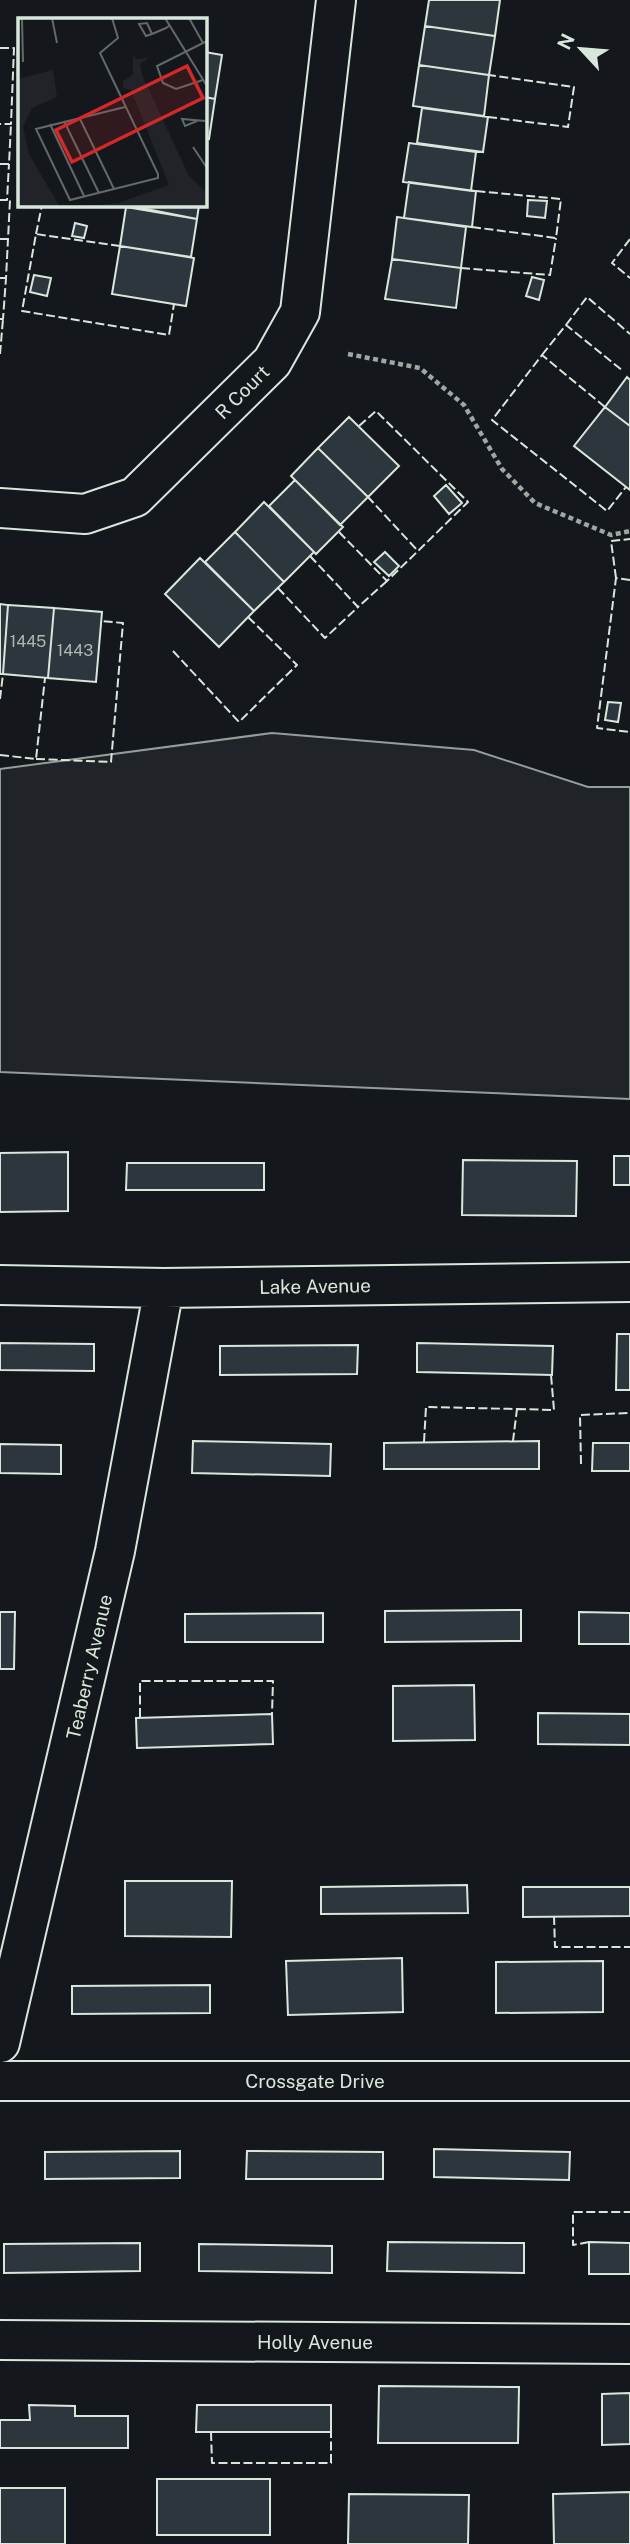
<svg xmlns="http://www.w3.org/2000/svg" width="630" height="2544" font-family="'Public Sans',sans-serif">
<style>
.green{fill:#202428;stroke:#939e99;stroke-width:2}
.building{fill:#2c363c;stroke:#d8e6dc;stroke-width:2}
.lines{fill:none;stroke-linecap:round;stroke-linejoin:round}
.street-casing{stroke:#d8e6dc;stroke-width:42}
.path{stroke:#9da8a2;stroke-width:4.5;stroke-dasharray:5 3.5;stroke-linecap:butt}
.street{stroke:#14181c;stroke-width:38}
.fence{stroke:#d8e6dc;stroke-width:2;stroke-dasharray:9 3.5;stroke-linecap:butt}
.labels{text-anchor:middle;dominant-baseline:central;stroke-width:5;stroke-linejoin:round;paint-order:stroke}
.number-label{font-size:16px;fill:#adbab4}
.street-label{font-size:19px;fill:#d8e6dc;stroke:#14181c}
.inset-road{fill:none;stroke:#626a69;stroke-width:2}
.view{fill:#d62828;fill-opacity:0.15;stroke:#d62828;stroke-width:3.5}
.inset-edge{fill:none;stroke:#d8e6dc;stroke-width:3.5}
</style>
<rect width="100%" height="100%" fill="#14181c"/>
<!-- green -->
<path class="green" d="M 272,733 L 474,750 L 588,787 L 630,787 L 630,1099 L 0,1072 L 0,769 Z"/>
<!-- building -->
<path class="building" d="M 429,0 L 500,0 L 495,36 L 425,26 Z
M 425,26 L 495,36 L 489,75 L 419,65 Z
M 205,52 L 222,55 L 215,99 L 205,97 Z
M 419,65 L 489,75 L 484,116 L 413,106 Z
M 205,97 L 215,99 L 209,139 L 205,138 Z
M 422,108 L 488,117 L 483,152 L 417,143 Z
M 409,143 L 476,152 L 471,191 L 403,182 Z
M 409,182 L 476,191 L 472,227 L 404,218 Z
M 528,200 L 547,201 L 545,218 L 527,216 Z
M 126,205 L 199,205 L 197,219 Z
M 126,207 L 197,219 L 191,257 L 120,246 Z
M 397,217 L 466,227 L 461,268 L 392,259 Z
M 75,223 L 87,226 L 84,238 L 72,236 Z
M 120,246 L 194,258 L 186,306 L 112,294 Z
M 392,259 L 461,268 L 456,308 L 385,299 Z
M 34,275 L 51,278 L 47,296 L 30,292 Z
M 532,277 L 544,280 L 539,300 L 526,296 Z
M 627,377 L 630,380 L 630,426 L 605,407 Z
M 605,407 L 630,426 L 630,490 L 574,446 Z
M 349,417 L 399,466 L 368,497 L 318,448 Z
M 318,448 L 368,497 L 340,525 L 291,476 Z
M 295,480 L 343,527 L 316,554 L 269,506 Z
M 446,485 L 462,503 L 449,514 L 434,496 Z
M 264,502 L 314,552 L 284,582 L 235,532 Z
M 235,532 L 284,582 L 254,611 L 205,562 Z
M 385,552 L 399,566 L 389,576 L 374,562 Z
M 200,558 L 254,611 L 219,647 L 165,594 Z
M 0,604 L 8,605 L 3,674 L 0,674 Z
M 8,605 L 54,608 L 48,678 L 3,674 Z
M 54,608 L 102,612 L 96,682 L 48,678 Z
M 608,702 L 621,703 L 618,722 L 605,720 Z
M 68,1152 L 68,1211 L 0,1212 L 0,1153 Z
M 614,1156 L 630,1156 L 630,1185 L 614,1185 Z
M 463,1160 L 577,1161 L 576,1216 L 462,1215 Z
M 127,1163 L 264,1163 L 264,1190 L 126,1190 Z
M 617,1334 L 630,1334 L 630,1390 L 616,1390 Z
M 0,1343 L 94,1344 L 94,1371 L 0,1370 Z
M 417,1343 L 553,1346 L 552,1375 L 417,1372 Z
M 358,1345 L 357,1374 L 220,1375 L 220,1346 Z
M 193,1441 L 331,1444 L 330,1476 L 192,1473 Z
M 539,1441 L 539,1469 L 384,1469 L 384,1443 Z
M 593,1443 L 630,1443 L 630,1471 L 592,1471 Z
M 0,1444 L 61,1445 L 61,1474 L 0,1473 Z
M 521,1610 L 521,1641 L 385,1642 L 385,1611 Z
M 0,1612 L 15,1612 L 14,1669 L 0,1669 Z
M 579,1612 L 630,1613 L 630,1644 L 579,1644 Z
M 323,1613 L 323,1642 L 185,1642 L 185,1614 Z
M 474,1685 L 475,1740 L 393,1741 L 393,1686 Z
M 538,1713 L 630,1714 L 630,1745 L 538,1744 Z
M 272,1714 L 273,1744 L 137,1748 L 136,1718 Z
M 125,1881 L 232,1881 L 231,1937 L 125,1936 Z
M 467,1885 L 468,1913 L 321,1914 L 321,1887 Z
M 523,1887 L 630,1887 L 630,1916 L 523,1917 Z
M 402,1958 L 403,2012 L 288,2015 L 286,1961 Z
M 603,1961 L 603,2012 L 496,2013 L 496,1962 Z
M 210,1985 L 210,2013 L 72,2014 L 72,1986 Z
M 434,2149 L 570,2152 L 569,2180 L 434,2177 Z
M 180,2151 L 180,2178 L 45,2179 L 45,2152 Z
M 247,2151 L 383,2152 L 383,2179 L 246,2179 Z
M 388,2242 L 524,2243 L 524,2273 L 387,2271 Z
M 589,2242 L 630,2243 L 630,2274 L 589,2274 Z
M 140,2243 L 140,2271 L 4,2273 L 4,2244 Z
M 199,2244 L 332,2246 L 332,2273 L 199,2271 Z
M 379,2386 L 519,2387 L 518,2443 L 378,2443 Z
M 630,2393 L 630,2444 L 602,2445 L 602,2394 Z
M 29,2405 L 75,2406 L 75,2416 L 128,2416 L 128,2448 L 0,2448 L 0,2420 L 30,2420 Z
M 197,2405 L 331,2405 L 331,2432 L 196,2432 Z
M 157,2479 L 270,2479 L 270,2535 L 157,2535 Z
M 0,2488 L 65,2488 L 65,2544 L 0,2544 Z
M 630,2492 L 630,2544 L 554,2544 L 553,2494 Z
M 349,2494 L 469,2495 L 468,2544 L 348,2544 Z"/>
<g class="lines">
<defs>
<path id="street" d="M 0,508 L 85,514 L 135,497 L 272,362 L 300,312 L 336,0
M 0,1285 L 164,1288 L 630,1282
M 0,2043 L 115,1551 L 164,1288
M 0,2081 L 630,2081
M 0,2340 L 630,2344"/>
</defs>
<!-- street casing -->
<use href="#street" class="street-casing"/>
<!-- path -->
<path class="path" d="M 348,354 L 420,368 L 464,405 L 502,469 L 535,503 L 611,535 L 630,531"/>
<!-- street -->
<use href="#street" class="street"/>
<!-- fence -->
<path class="fence" d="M 0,48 L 14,48 L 11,124 L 0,124
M 488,117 L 568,127 L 574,87 L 489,75
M 0,164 L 9,164 L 11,124
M 0,200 L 7,200 L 9,164
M 110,205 L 126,207
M 472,227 L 556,238 L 561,199 L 476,191
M 36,234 L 42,205
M 0,239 L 8,239 L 10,200 L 7,200
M 630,239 L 612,263 L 630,278
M 120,246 L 36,234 L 22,311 L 169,335 L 174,304
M 461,268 L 550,275 L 556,238
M 0,278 L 6,278 L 8,239
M 0,319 L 3,319 L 6,278
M 566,325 L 587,297 L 630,334
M 0,354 L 3,319
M 542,355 L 566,325 L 623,371
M 605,407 L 542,355 L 492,420 L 607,511 L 626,487
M 359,426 L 376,411 L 468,502 L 418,551 L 368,497
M 339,532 L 387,581 L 418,551
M 310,556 L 358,607 L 387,581
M 616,578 L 611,541 L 630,539
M 630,580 L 616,578 L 597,728 L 630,732
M 278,588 L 325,638 L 358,607
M 173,651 L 239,722 L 297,665 L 248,617
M 0,699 L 3,674
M 0,755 L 36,759 L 45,678
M 36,759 L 111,762 L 123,623 L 101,621
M 517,1409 L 554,1410 L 551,1375
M 424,1442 L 426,1407 L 517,1409 L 513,1441
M 581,1464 L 580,1415 L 630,1413
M 140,1717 L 140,1681 L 273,1681 L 272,1714
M 554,1916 L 555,1947 L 630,1947
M 589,2242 L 573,2245 L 573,2212 L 630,2212
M 211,2432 L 212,2463 L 331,2463 L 331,2432"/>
</g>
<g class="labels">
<!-- number labels -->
<g class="number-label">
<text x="28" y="641">1445</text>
<text x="75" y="650">1443</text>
</g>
<!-- street labels -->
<g class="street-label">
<text transform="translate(242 392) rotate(-45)">R Court</text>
<text transform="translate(315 1286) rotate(-1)">Lake Avenue</text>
<text transform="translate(89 1667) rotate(-77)">Teaberry Avenue</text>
<text x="315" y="2081">Crossgate Drive</text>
<text x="315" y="2342">Holly Avenue</text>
</g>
</g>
<!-- overview -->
<g transform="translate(18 18)">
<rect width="189" height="189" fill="#14181c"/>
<path d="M 115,36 L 118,41 L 131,40 L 122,46 L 124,57 L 171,158 L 189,175 L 189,189 L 53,189 L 100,185 L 151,167 L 113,72 L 105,70 L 105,63 L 115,57 ZM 35,52 L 39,79 L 14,90 L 5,109 L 11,136 L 42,189 L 0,189 L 0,61 Z" fill="#202428"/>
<path class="inset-road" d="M 4,0 L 5,44M 34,0 L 39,25M 94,0 L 100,20 L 82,35 L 140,156 L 140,160 L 52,182 L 18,111 L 107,89M 147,0 L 189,68M 171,0 L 185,25M 134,16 L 129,5 L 121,6 L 128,18 L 134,16 L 148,10 L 151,8M 185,62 L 158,71 L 145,65 L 139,48 L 189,23M 189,89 L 189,114M 62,101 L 96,171M 46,103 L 81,175M 179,103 L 167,108 L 164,101 L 187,103M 32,106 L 66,178M 175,129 L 189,150"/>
<path class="view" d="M 169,48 L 185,80 L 54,144 L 38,112 Z"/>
<rect width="189" height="189" class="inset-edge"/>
</g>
<!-- north arrow -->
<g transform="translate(581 49) rotate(296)" stroke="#14181c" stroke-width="5" paint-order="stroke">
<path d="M0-5L12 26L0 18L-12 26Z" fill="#d8e6dc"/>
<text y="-10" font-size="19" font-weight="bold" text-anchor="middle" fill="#d8e6dc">N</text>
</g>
</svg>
